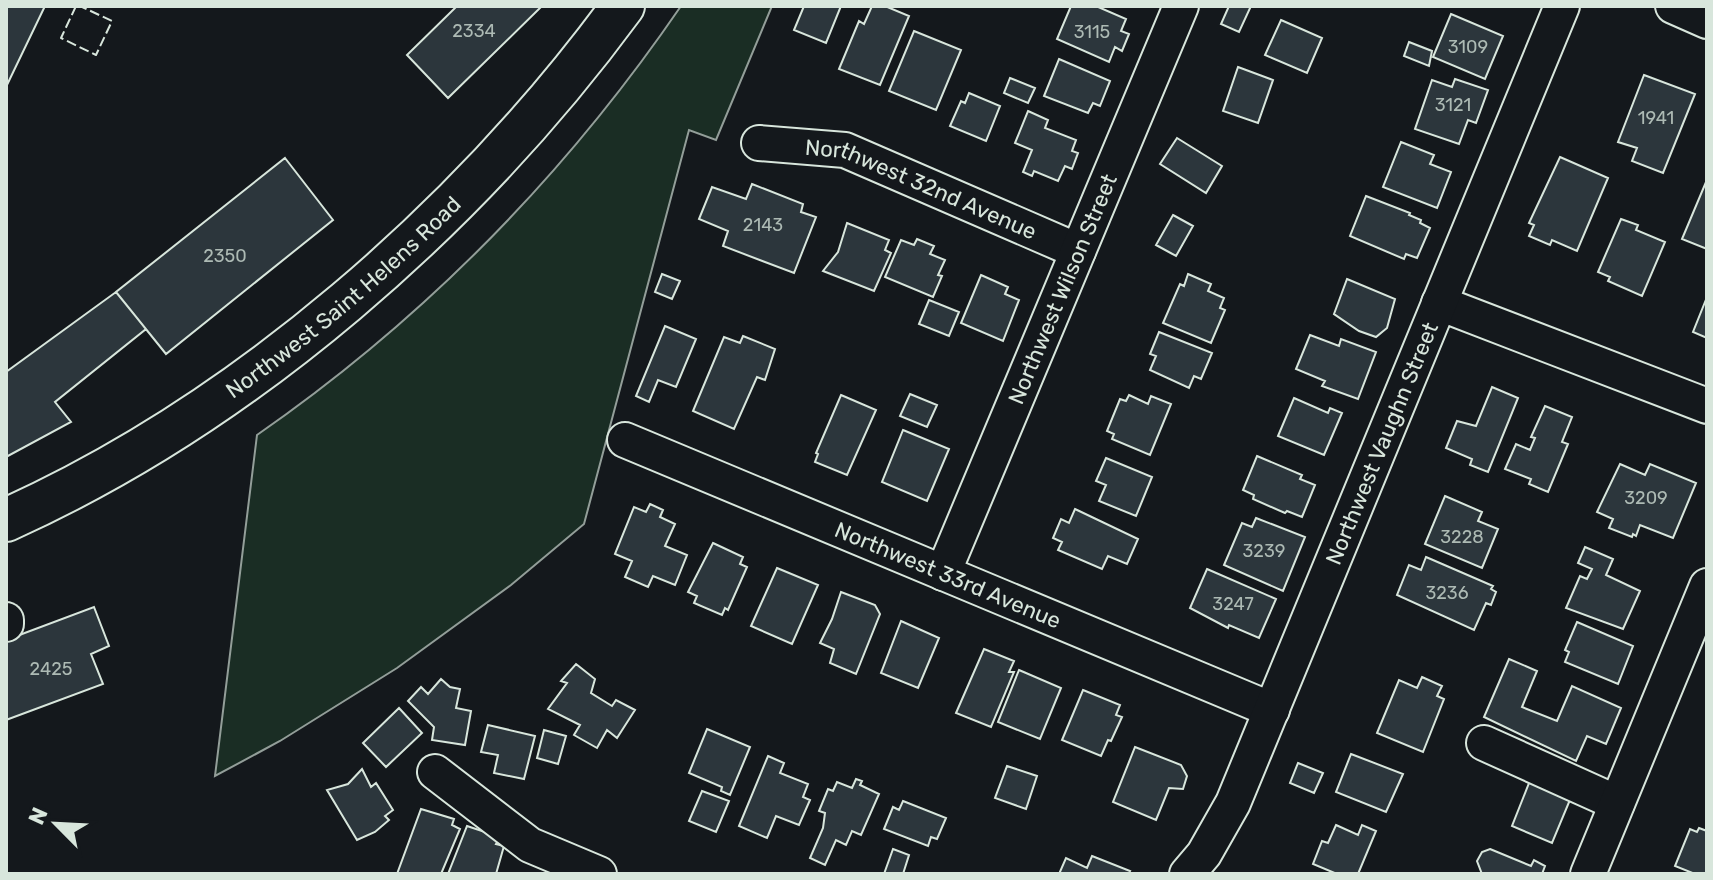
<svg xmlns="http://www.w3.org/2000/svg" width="1713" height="880" font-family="Rubik,sans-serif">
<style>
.green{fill:#1a2d24;stroke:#939e99;stroke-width:2}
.building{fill:#2c363c;stroke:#d8e6dc;stroke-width:2}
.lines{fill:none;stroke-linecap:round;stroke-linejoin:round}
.minor-casing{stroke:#d8e6dc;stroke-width:38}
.major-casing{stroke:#d8e6dc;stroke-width:46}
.minor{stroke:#14181c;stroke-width:34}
.major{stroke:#14181c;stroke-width:42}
.fence{stroke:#d8e6dc;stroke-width:2;stroke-dasharray:10 4;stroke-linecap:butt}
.labels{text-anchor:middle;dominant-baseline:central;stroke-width:6;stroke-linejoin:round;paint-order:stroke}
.number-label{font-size:18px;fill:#adbab4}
.street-label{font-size:22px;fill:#d8e6dc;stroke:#14181c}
</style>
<rect width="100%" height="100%" fill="#14181c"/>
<!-- green -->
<path class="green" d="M 681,6 L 772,6 L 716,140 L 689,130 L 584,524 L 511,585 L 397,668 L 280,741 L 215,776 L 257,435 C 424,319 566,174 681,6 Z"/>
<!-- building -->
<path class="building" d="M 6,6 L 45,6 L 6,87 Z
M 457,6 L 542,6 L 448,98 L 407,55 Z
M 804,6 L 841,6 L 826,43 L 794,30 Z
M 872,6 L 885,6 L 909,16 L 880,85 L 839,69 L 859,21 L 864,24 Z
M 1071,6 L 1096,6 L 1126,19 L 1121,31 L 1129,34 L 1122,51 L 1115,47 L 1109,62 L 1057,39 Z
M 1229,6 L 1251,6 L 1239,32 L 1221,24 Z
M 1451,14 L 1503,36 L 1485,79 L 1433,57 Z
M 1281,20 L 1322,38 L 1307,73 L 1265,55 Z
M 914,31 L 961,50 L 936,110 L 889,91 Z
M 1409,42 L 1432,51 L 1429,66 L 1404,56 Z
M 1059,59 L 1110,81 L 1100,106 L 1093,103 L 1088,113 L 1044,96 Z
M 1238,67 L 1273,80 L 1258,123 L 1223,111 Z
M 1644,75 L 1695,94 L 1663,173 L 1632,161 L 1637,148 L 1618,142 Z
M 1010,78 L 1035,88 L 1028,103 L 1004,93 Z
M 1455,79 L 1488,90 L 1476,123 L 1468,120 L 1459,144 L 1415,129 L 1432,80 L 1452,87 Z
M 969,93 L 1000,106 L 986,141 L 950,126 L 961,101 L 965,103 Z
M 1028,111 L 1048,120 L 1045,128 L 1076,140 L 1072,151 L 1078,153 L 1072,169 L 1065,166 L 1058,181 L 1034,171 L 1032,176 L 1023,172 L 1032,150 L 1015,143 Z
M 1177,138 L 1222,166 L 1206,193 L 1160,164 Z
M 1401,142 L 1434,155 L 1430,164 L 1451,172 L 1437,208 L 1383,187 Z
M 1560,157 L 1608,178 L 1577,251 L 1552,240 L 1550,245 L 1529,236 L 1534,225 L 1529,223 Z
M 285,158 L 333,220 L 166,354 L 116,292 Z
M 1706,182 L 1707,183 L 1707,249 L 1682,239 Z
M 752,184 L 803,204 L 801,212 L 816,217 L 794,273 L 723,246 L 728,231 L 699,219 L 712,187 L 746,199 Z
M 1366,196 L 1410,213 L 1409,215 L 1421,220 L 1420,223 L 1430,228 L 1417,258 L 1406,254 L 1404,259 L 1350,236 Z
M 1173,215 L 1193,226 L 1176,256 L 1156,245 Z
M 1621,219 L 1638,225 L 1636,230 L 1665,242 L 1642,296 L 1608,281 L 1610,277 L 1598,272 Z
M 847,223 L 889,240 L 885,250 L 891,253 L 874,291 L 823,271 L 838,252 Z
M 917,239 L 934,246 L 930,254 L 945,260 L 938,275 L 942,276 L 933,297 L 885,277 L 901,240 L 914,245 Z
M 662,274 L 680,281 L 672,299 L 655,292 Z
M 1188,274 L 1211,284 L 1208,291 L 1224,298 L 1220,308 L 1225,310 L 1211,343 L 1163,323 L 1180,284 L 1184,286 Z
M 981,275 L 1008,287 L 1005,294 L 1019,300 L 1003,341 L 961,323 Z
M 1347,279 L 1395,299 L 1387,328 L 1376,337 L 1359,331 L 1334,314 Z
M 116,292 L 146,329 L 55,402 L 71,422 L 6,457 L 6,372 Z
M 1707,297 L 1707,338 L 1693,332 Z
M 929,300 L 959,312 L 949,336 L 919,324 Z
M 665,326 L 696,339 L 676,387 L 658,380 L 649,402 L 636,396 Z
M 1159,332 L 1212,353 L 1201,379 L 1194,376 L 1189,388 L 1150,370 L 1156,356 L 1150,354 Z
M 1310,335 L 1339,346 L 1341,339 L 1376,352 L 1358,399 L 1322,386 L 1325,381 L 1296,369 Z
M 743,336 L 775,349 L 765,380 L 757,377 L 734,429 L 693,411 L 724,337 L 740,343 Z
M 1492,387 L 1518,398 L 1488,472 L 1470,465 L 1472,459 L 1446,448 L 1457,421 L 1476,426 Z
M 910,394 L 937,405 L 927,427 L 900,416 Z
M 841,395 L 876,410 L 847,475 L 815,462 L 818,454 L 816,453 Z
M 1129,395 L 1148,404 L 1151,396 L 1171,404 L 1150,455 L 1112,439 L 1114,434 L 1107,431 L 1120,399 L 1126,401 Z
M 1294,398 L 1328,413 L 1330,408 L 1342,413 L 1324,455 L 1278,436 Z
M 1545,406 L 1572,417 L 1562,442 L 1568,444 L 1548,492 L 1529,484 L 1531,479 L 1505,469 L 1516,444 L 1530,450 L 1535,438 L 1531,437 Z
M 903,430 L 949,449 L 927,501 L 882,482 Z
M 1257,456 L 1302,475 L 1300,479 L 1315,485 L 1302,517 L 1287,511 L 1285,513 L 1253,499 L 1254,495 L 1243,490 Z
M 1106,458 L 1152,477 L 1136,516 L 1099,501 L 1106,485 L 1096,481 Z
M 1620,464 L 1645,475 L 1650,464 L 1696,483 L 1673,538 L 1640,525 L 1636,536 L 1633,534 L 1632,537 L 1609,528 L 1613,519 L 1597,512 Z
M 1445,496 L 1482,512 L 1478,521 L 1498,529 L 1482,568 L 1425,544 Z
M 650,504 L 663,510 L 660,517 L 675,524 L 665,546 L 687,555 L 675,585 L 653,576 L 648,587 L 625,577 L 632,561 L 615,554 L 634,507 L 646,512 Z
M 1075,509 L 1138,539 L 1127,564 L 1108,556 L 1102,569 L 1058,550 L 1062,542 L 1053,538 L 1061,519 L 1069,523 Z
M 1256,518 L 1305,537 L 1283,591 L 1224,565 L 1242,523 L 1252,527 Z
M 713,543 L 743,557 L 740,564 L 747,567 L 728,610 L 725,608 L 722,615 L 694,603 L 697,596 L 688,592 Z
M 1585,547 L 1613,559 L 1606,575 L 1640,591 L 1623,629 L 1566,608 L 1580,576 L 1587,579 L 1592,569 L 1578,563 Z
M 1426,557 L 1493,586 L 1491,589 L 1496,592 L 1491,605 L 1486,603 L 1474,630 L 1397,595 L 1409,565 L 1421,570 Z
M 777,568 L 818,585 L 792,644 L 751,626 Z
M 1207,569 L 1276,599 L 1259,638 L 1229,625 L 1228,628 L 1190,608 Z
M 841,592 L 875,605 L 880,614 L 856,674 L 830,663 L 834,649 L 820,643 L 832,619 Z
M 94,607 L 109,646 L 91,654 L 103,684 L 6,720 L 6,640 Z
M 901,621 L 939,638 L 918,688 L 881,673 Z
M 1577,622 L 1633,646 L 1618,684 L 1565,662 L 1569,652 L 1565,650 Z
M 984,649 L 1014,661 L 1009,672 L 1014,672 L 991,727 L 956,713 Z
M 1509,659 L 1537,671 L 1522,707 L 1557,721 L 1572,686 L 1621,708 L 1606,744 L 1587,736 L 1576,761 L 1484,717 Z
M 576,664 L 595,679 L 591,693 L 612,706 L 616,700 L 635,710 L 617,738 L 607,730 L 597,748 L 574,735 L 580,725 L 548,709 L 567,683 L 561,681 Z
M 1019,670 L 1061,688 L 1040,739 L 998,722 Z
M 1422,677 L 1442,686 L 1437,696 L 1444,699 L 1423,752 L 1377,733 L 1399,680 L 1417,688 Z
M 441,679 L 450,687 L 460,689 L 456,708 L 471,711 L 465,745 L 432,740 L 434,727 L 408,701 L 421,687 L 428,694 Z
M 1083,690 L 1120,705 L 1116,715 L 1122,717 L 1111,741 L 1108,740 L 1101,756 L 1062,740 Z
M 399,708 L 422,733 L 386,767 L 363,743 Z
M 488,725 L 535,736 L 524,779 L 494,773 L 498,755 L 481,752 Z
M 707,729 L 750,747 L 730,795 L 721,791 L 722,787 L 689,773 Z
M 544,730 L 566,736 L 558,764 L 537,758 Z
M 1135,747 L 1181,765 L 1187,776 L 1183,789 L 1169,788 L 1156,820 L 1113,802 Z
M 1351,754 L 1403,774 L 1386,812 L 1336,792 Z
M 768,756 L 784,763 L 780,773 L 808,784 L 803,797 L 810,800 L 799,825 L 776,816 L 767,838 L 739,826 Z
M 1298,763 L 1323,773 L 1314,793 L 1290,783 Z
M 1007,766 L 1037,776 L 1026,809 L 995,798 Z
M 362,769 L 371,787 L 376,783 L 393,810 L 385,816 L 389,820 L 375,832 L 357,840 L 327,790 L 348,784 Z
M 1531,778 L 1572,795 L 1552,843 L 1512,826 Z
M 856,779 L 862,781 L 860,785 L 879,794 L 861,835 L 852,831 L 846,845 L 836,840 L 825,865 L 810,858 L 823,828 L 825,813 L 819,811 L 828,789 L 833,791 L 837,782 L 852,788 Z
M 702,791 L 729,801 L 716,832 L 689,821 Z
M 903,801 L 946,818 L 937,839 L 931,837 L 928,846 L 884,829 L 893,807 L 899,810 Z
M 421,809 L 454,819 L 452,825 L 460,829 L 441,874 L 397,874 Z
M 1336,825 L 1358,835 L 1362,825 L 1376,831 L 1358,874 L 1337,874 L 1313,864 L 1322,841 L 1328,843 Z
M 467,826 L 500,837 L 496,844 L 504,846 L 496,874 L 448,874 Z
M 1699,828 L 1707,831 L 1707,874 L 1695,874 L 1675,866 L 1690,829 L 1697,832 Z
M 893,849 L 909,855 L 903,874 L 884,874 Z
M 1490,849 L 1531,866 L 1534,860 L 1545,866 L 1542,874 L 1482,874 L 1477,861 L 1482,852 Z
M 1092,856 L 1130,871 L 1128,874 L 1059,874 L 1066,858 L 1087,868 Z"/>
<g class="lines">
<defs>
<g id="minor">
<path d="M 1673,6 L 1707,21"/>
<path id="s1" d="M 759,143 L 845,150 L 1078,251"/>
<path d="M 1439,303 L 1707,406"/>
<path id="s2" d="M 625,440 L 1272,710"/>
<path id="s3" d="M 943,573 L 1181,6"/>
<path d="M 6,620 L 6,624"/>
<path d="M 1484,743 L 1617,803"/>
<path d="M 435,772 L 530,845 L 599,874"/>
<path id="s4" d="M 1187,874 L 1204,854 L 1233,803 L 1562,6"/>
<path d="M 1588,874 L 1707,586"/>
</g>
<g id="major">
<path id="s5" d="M 6,520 C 246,412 468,217 623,6"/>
</g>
</defs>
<!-- minor casing -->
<use href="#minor" class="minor-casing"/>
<!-- major casing -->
<use href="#major" class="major-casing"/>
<!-- minor -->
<use href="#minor" class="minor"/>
<!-- major -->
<use href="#major" class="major"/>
<!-- fence -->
<path class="fence" d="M 76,6 L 61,38 L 96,55 L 112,21 L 80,6"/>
</g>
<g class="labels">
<!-- number labels -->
<g class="number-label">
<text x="474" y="31">2334</text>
<text x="1092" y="32">3115</text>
<text x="1468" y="47">3109</text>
<text x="1453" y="105">3121</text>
<text x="1656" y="118">1941</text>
<text x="763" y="225">2143</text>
<text x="225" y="256">2350</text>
<text x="1646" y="498">3209</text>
<text x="1462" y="537">3228</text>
<text x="1264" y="551">3239</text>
<text x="1447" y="593">3236</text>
<text x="1233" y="604">3247</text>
<text x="51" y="669">2425</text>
</g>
<!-- street labels -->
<g class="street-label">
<text stroke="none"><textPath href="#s1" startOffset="170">Northwest 32nd Avenue</textPath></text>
<text stroke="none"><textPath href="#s3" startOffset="308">Northwest Wilson Street</textPath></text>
<text stroke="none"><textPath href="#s5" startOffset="406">Northwest Saint Helens Road</textPath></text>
<text stroke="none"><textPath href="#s4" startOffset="474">Northwest Vaughn Street</textPath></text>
<text stroke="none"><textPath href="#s2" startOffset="350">Northwest 33rd Avenue</textPath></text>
</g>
</g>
<!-- border -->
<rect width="1713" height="880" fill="none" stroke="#d8e6dc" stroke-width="16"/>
<!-- north arrow -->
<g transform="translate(56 824) rotate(294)" stroke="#14181c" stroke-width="6" paint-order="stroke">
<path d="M0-6L14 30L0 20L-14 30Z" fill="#d8e6dc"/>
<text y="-12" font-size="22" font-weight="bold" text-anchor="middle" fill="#d8e6dc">N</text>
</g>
</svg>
